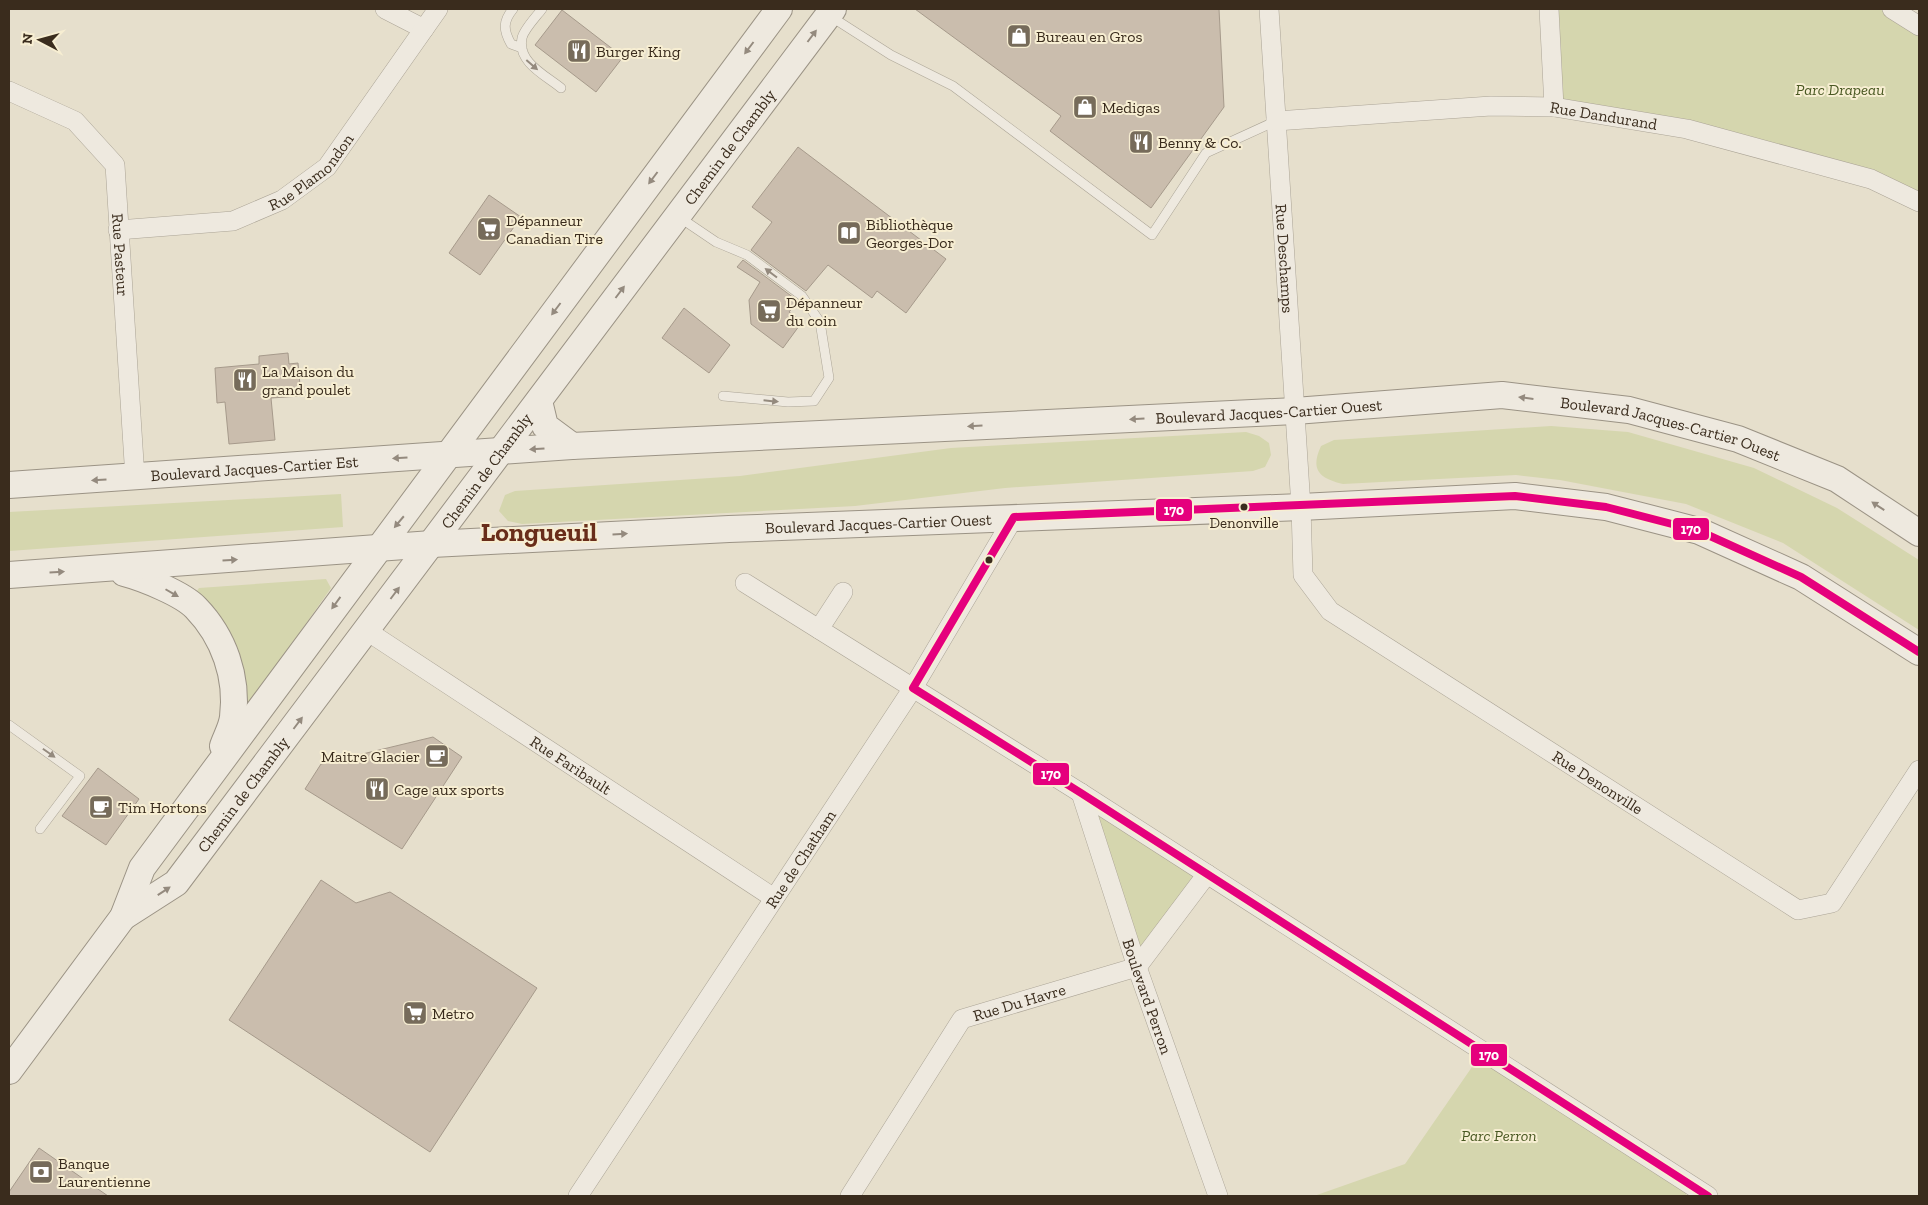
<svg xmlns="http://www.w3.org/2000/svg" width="1928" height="1205" font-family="'Zilla Slab',serif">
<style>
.green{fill:#d5d6ae}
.building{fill:#cabdad;stroke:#a69a8b}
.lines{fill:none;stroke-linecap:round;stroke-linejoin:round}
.service-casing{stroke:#aba496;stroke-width:10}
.minor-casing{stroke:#aba496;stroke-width:20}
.secondary-casing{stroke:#9b9385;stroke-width:28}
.service{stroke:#eee9df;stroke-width:9}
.minor{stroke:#eee9df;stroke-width:19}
.secondary{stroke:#eee9df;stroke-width:26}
.bus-1-casing{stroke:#f7eed2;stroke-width:11}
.bus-1{stroke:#e5007d;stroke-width:8}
.oneway{fill:#948a7e}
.bus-dot{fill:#3a2c1d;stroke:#f7eed2;stroke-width:2}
.labels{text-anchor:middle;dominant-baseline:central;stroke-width:4;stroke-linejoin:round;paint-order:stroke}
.bus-label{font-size:15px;fill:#3a2c1d;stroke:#f7eed2}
.poi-label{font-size:16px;fill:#3a2c1d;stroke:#f7eed2;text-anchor:start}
.park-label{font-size:16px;font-style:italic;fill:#495822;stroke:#f7eed2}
.street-label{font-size:16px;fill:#3a2c1d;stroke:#f7eed2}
.town-label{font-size:26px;font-weight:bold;fill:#692d1a;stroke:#f7eed2}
.line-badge{stroke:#f7eed2;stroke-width:2}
.badge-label{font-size:14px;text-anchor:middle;font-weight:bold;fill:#fff}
</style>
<rect width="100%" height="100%" fill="#e6dfcc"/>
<!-- green -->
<path class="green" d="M 1549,9 L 1892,9 L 1919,26 L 1919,202 L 1871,179 L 1554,107 Z
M 1551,426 L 1628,432 L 1754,468 L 1837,508 L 1919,560 L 1919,630 L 1783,543 L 1686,504 L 1560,480 L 1516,475 L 1343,484 C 1319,478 1310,470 1321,446 L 1334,440 Z
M 1246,432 L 1259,436 L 1269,443 L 1271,455 L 1265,467 L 1253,471 L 1005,488 L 855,506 L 522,524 L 508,521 L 499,511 L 505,495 L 515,491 L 740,476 L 951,448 Z
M 341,494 L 343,527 L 9,551 L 9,512 Z
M 326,579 L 331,588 L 246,709 L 194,595 L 199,588 Z
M 1081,793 L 1207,874 L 1137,967 Z
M 1483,1051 L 1692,1186 L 1685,1196 L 1314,1196 L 1405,1164 Z"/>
<!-- building -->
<path class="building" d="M 915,9 L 1219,9 L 1224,107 L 1151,208 L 1050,131 L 1061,116 Z
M 562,10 L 623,57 L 596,92 L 535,45 Z
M 798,147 L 946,259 L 906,313 L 877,291 L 872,298 L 828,265 L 806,291 L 751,250 L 772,222 L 752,207 Z
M 489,195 L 521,217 L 480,275 L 449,253 Z
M 743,260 L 798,301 L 789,312 L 802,322 L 783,348 L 751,324 L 749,300 L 760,282 L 737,267 Z
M 684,308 L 730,345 L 709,373 L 662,338 Z
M 288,353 L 289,364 L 298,363 L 301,396 L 271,398 L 275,440 L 229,444 L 225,402 L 217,403 L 215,368 L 259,364 L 259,356 Z
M 433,737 L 462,757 L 402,849 L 305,789 L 321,764 Z
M 98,768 L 139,799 L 106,845 L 62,816 Z
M 321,880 L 356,903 L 390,892 L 537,988 L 430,1152 L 229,1020 Z
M 39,1148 L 108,1196 L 9,1196 L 9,1192 Z"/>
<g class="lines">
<defs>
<path id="service" d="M 513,9 C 503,21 503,30 511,44 L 522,48
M 542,9 C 536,17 524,29 522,38 C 517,62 545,75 561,88
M 830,16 L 891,55 L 953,86 L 1152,235 L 1206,153 L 1276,121
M 679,217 L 716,242 L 747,255 L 802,296 L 820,322 L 829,378 L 814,401 L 788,402 L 723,396
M 9,725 L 80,776 L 40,829"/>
<g id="minor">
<path d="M 385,9 L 424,29"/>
<path id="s1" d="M 1269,9 L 1301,507 L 1303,575 L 1330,611 L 1798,910 L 1832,903 L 1919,770"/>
<path d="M 1549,9 L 1554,107"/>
<path d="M 1892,9 L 1919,26"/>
<path id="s2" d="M 9,91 L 75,121 L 115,165 L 135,478"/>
<path id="s3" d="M 1276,121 L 1491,106 L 1554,107 L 1687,129 L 1871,179 L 1919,202"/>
<path id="s4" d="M 118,230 L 233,221 L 282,200 L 327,167 L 438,9"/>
<path d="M 745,583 L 1081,793 L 1708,1196"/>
<path d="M 819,629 L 843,592"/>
<path id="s5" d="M 367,631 L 774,898"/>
<path id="s6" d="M 1081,793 L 1137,967 L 1218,1196"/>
<path id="s7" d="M 578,1196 L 913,688 L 1014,517"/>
<path id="s8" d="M 850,1196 L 962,1019 L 1137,967 L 1207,874"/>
</g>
<g id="secondary">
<path d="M 539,401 L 545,426 L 572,446"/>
<path id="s9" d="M 9,485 L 572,446 L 1295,411 L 1502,395 L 1629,410 L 1738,439 L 1837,479 L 1919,533"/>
<path d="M 124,573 C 143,578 183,594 196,608 C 224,637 238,677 233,717 C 232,727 226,737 223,746"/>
<path id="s10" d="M 9,575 L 432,544 L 729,529 L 1301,507 L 1515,496 L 1606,507 L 1699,531 L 1801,577 L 1919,652"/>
<path id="s11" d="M 123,917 L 176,883 L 833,9"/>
<path d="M 9,1071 L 123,917 L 142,868 L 779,9"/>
</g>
</defs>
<!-- service casing -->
<use href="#service" class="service-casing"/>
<!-- minor casing -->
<use href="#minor" class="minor-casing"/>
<!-- secondary casing -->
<use href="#secondary" class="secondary-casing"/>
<!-- service -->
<use href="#service" class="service"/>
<!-- minor -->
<use href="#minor" class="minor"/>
<!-- secondary -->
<use href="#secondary" class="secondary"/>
<defs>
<path id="bus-1" d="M 1708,1196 L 1081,793 L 913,688 L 1014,517 L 1515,496 L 1606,507 L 1699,531 L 1801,577 L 1919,652"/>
</defs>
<!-- bus-1 casing -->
<use href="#bus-1" class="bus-1-casing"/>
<!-- bus-1 -->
<use href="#bus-1" class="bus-1"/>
</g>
<!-- one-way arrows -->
<defs><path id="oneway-solid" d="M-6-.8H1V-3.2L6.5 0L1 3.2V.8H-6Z" transform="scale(1.25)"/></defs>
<g class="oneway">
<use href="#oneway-solid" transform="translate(812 36) rotate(-53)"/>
<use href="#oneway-solid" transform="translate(749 48) rotate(127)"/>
<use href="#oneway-solid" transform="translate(532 65) rotate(41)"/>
<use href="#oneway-solid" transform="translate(653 178) rotate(127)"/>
<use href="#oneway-solid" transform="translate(771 273) rotate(-143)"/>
<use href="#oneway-solid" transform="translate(620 292) rotate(-53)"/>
<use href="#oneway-solid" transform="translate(556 309) rotate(127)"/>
<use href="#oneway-solid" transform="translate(1526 398) rotate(-173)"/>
<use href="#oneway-solid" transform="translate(771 401) rotate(6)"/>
<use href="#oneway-solid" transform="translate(1137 419) rotate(177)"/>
<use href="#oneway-solid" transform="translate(975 426) rotate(177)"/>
<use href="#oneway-solid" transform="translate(537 449) rotate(176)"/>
<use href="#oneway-solid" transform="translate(400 458) rotate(176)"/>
<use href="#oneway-solid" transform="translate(99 480) rotate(177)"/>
<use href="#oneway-solid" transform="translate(1878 506) rotate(-147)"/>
<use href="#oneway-solid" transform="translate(399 522) rotate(130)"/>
<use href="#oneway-solid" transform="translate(620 534) rotate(-3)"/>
<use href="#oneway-solid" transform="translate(230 560) rotate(-4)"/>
<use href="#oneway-solid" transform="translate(57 572) rotate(-4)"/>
<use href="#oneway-solid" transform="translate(172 593) rotate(30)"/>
<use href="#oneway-solid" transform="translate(395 593) rotate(-53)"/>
<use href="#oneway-solid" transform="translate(336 603) rotate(126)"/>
<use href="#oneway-solid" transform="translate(298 723) rotate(-53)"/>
<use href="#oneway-solid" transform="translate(49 753) rotate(35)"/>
<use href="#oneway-solid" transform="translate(164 891) rotate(-33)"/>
</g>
<!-- icons -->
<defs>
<symbol id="shop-square" viewBox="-11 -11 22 22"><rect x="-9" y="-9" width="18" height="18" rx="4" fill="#766b5a" stroke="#f7eed2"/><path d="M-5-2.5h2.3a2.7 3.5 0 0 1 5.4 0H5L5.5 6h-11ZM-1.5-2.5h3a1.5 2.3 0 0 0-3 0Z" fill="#fff"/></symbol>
<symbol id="restaurant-square" viewBox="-11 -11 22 22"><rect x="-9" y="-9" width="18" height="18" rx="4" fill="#766b5a" stroke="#f7eed2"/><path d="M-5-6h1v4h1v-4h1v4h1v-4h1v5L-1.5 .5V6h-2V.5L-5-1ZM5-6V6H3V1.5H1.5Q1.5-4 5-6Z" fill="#fff"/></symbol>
<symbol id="supermarket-square" viewBox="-11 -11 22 22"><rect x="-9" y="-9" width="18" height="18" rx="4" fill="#766b5a" stroke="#f7eed2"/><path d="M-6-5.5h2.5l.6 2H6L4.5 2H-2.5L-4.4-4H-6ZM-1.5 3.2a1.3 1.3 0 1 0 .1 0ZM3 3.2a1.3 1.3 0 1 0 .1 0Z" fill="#fff"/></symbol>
<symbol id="library-square" viewBox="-11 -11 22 22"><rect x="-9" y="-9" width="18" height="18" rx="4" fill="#766b5a" stroke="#f7eed2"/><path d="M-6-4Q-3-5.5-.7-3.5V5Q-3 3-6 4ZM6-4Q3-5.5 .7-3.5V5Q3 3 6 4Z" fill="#fff"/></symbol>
<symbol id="cafe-square" viewBox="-11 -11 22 22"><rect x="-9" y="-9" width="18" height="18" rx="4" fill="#766b5a" stroke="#f7eed2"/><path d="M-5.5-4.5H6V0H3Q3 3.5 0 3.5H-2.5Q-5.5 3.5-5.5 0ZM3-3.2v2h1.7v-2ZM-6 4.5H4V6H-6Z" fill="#fff"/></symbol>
<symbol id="bank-square" viewBox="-11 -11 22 22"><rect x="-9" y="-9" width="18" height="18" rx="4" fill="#766b5a" stroke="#f7eed2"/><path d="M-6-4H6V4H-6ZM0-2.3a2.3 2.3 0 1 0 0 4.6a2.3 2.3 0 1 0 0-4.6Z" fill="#fff"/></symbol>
</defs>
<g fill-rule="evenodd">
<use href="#shop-square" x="1005" y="22" width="28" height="28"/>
<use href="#restaurant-square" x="565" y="37" width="28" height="28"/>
<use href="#shop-square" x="1071" y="93" width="28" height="28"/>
<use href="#restaurant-square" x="1127" y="128" width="28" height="28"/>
<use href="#supermarket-square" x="475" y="215" width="28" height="28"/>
<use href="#library-square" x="835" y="219" width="28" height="28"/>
<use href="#supermarket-square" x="755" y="297" width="28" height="28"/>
<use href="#restaurant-square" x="231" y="366" width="28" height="28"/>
<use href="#cafe-square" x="423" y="742" width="28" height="28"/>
<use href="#restaurant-square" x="363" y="775" width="28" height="28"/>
<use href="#cafe-square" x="87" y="793" width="28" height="28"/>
<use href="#supermarket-square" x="401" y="999" width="28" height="28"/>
<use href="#bank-square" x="27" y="1158" width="28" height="28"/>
</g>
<!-- markers -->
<g class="bus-dot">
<circle cx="1244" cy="507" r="4.5"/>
<circle cx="989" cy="560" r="4.5"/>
</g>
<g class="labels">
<!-- bus labels -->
<g class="bus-label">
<text x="1244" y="523">Denonville</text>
</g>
<!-- poi labels -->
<g class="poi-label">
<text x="1036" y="36">Bureau en Gros</text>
<text x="596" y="51">Burger King</text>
<text x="1102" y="107">Medigas</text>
<text x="1158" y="142">Benny &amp; Co.</text>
<text x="506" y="220">Dépanneur<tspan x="506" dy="18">Canadian Tire</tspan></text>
<text x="866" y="224">Bibliothèque<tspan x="866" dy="18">Georges-Dor</tspan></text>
<text x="786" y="302">Dépanneur<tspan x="786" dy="18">du coin</tspan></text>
<text x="262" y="371">La Maison du<tspan x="262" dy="18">grand poulet</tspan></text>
<text x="420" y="756" text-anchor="end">Maitre Glacier</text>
<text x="394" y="789">Cage aux sports</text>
<text x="118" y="807">Tim Hortons</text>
<text x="432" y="1013">Metro</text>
<text x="58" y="1163">Banque<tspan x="58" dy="18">Laurentienne</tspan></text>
</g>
<!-- park labels -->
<g class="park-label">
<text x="1840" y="89">Parc Drapeau</text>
<text x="1499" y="1135">Parc Perron</text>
</g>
<!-- street labels -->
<g class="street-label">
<text stroke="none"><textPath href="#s3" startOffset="329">Rue Dandurand</textPath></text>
<text stroke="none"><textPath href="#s11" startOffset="984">Chemin de Chambly</textPath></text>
<text stroke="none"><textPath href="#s4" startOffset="209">Rue Plamondon</textPath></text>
<text stroke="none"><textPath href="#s2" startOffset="222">Rue Pasteur</textPath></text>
<text stroke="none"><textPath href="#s1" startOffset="250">Rue Deschamps</textPath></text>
<text stroke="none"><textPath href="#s9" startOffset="1262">Boulevard Jacques-Cartier Ouest</textPath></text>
<text stroke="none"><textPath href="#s9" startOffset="1668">Boulevard Jacques-Cartier Ouest</textPath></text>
<text stroke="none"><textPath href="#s9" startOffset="246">Boulevard Jacques-Cartier Est</textPath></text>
<text stroke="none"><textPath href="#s11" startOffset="579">Chemin de Chambly</textPath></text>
<text stroke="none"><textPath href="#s10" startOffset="871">Boulevard Jacques-Cartier Ouest</textPath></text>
<text stroke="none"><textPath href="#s5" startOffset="244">Rue Faribault</textPath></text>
<text stroke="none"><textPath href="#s1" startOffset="930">Rue Denonville</textPath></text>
<text stroke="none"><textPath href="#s11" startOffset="174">Chemin de Chambly</textPath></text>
<text stroke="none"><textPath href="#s7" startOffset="404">Rue de Chatham</textPath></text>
<text stroke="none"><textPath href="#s6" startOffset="214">Boulevard Perron</textPath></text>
<text stroke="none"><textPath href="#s8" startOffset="269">Rue Du Havre</textPath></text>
</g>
<!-- town labels -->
<g class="town-label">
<text x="539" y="532">Longueuil</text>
</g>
</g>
<g class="line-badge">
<rect x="1155" y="498" width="38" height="24" rx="5" fill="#e5007d"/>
<rect x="1672" y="517" width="38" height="24" rx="5" fill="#e5007d"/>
<rect x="1032" y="762" width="38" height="24" rx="5" fill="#e5007d"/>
<rect x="1470" y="1043" width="38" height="24" rx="5" fill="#e5007d"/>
</g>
<g class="badge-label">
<text x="1174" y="515">170</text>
<text x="1691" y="534">170</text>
<text x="1051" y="779">170</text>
<text x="1489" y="1060">170</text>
</g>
<!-- border -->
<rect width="1928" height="1205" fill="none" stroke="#3a2c1d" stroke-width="20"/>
<!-- north arrow -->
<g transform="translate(40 40) rotate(276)" stroke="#f7eed2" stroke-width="4" paint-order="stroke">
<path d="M0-4L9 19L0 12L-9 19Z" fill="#3a2c1d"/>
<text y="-8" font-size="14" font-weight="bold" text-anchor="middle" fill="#3a2c1d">N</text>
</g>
</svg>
